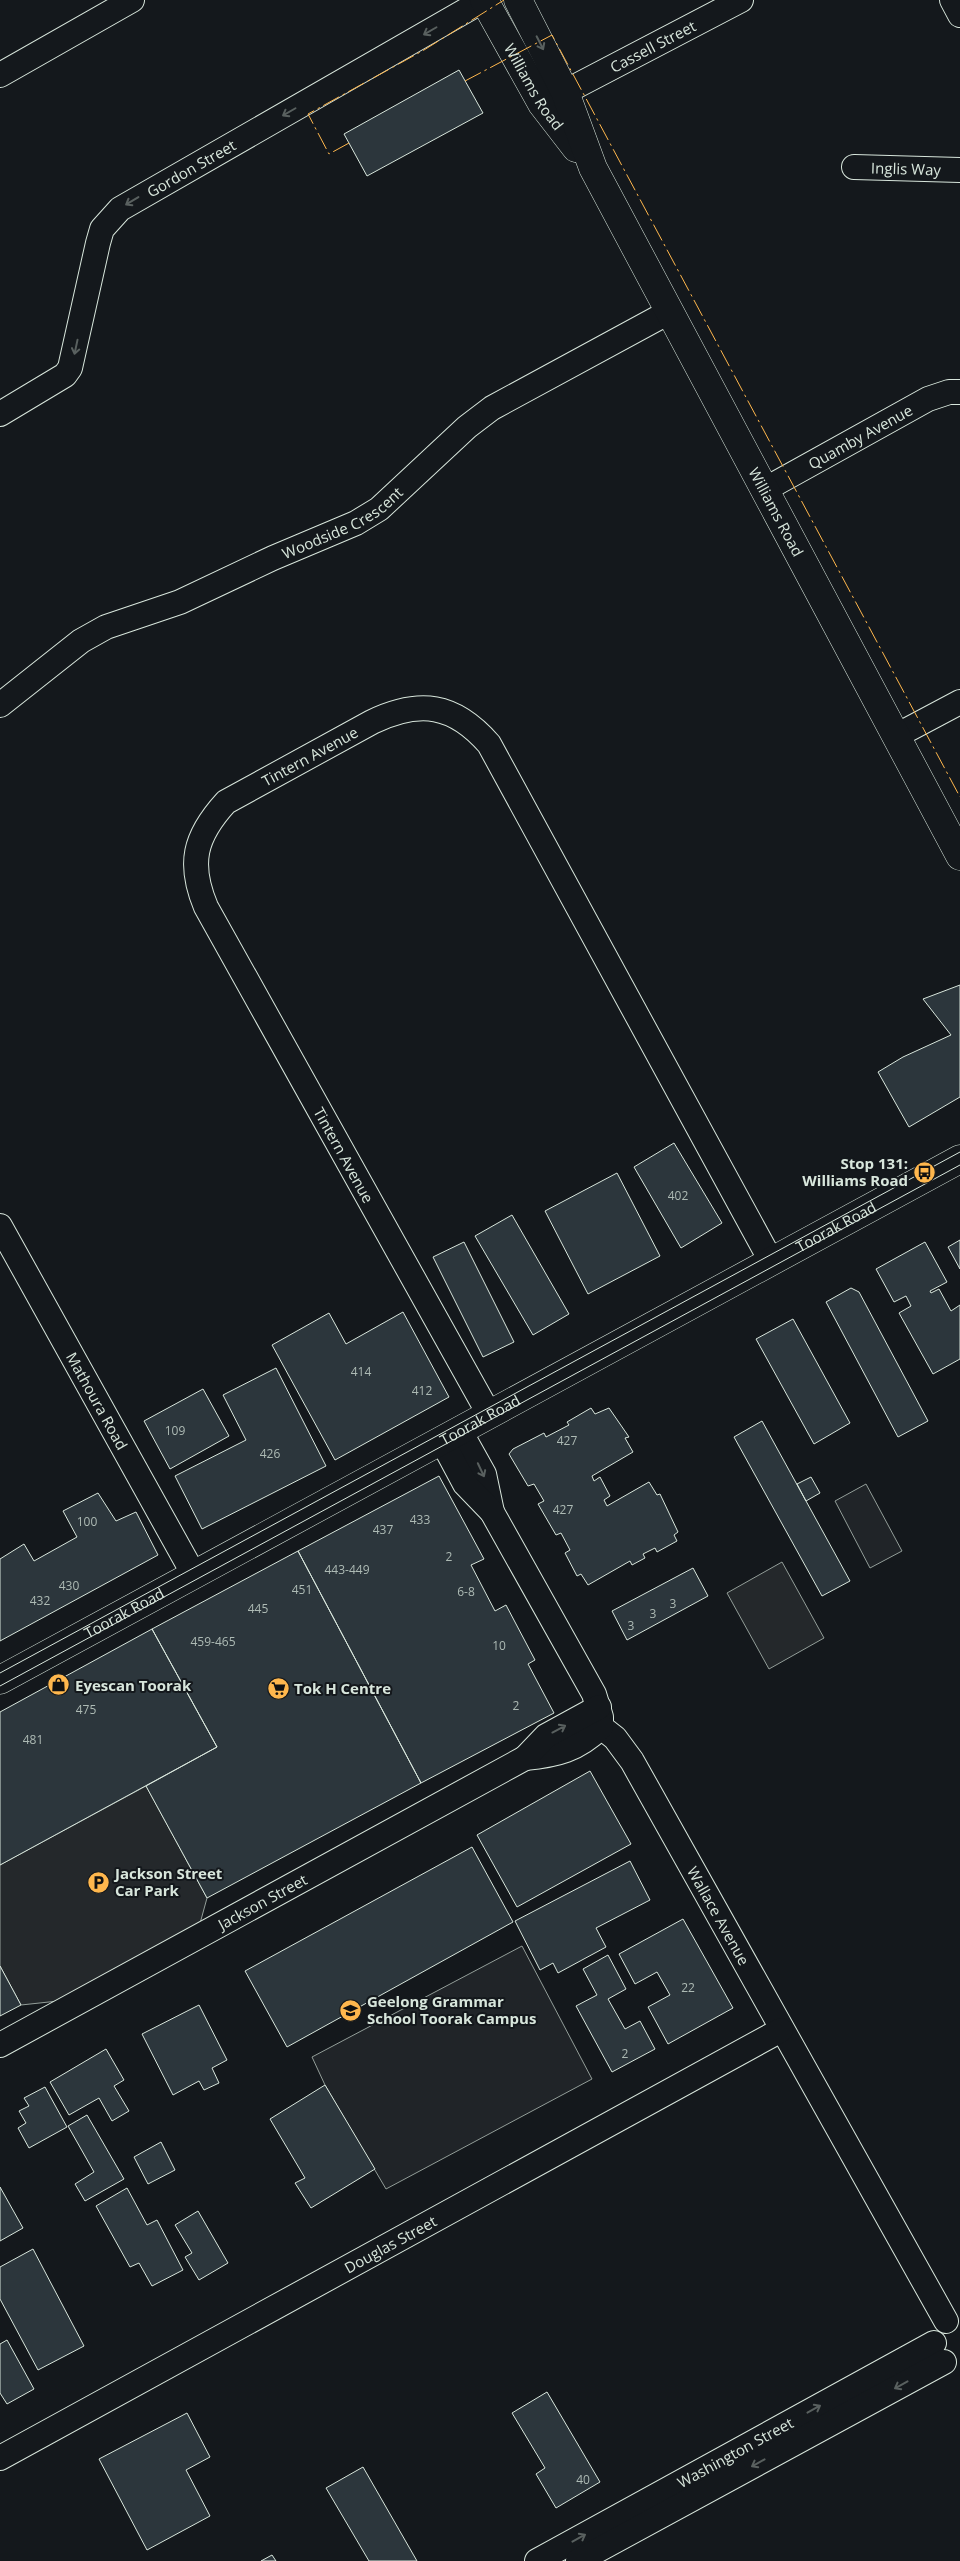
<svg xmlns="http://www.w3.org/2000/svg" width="960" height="2561" font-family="'Open Sans',sans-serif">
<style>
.green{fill:#202428;stroke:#939e99}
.parking{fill:#24282b;stroke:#939e99}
.building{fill:#2c363c;stroke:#d8e6dc}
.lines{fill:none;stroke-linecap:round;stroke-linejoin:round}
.minor-casing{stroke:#d8e6dc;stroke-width:26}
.major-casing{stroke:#d8e6dc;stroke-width:29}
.minor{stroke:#14181c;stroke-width:24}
.major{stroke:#14181c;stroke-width:28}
.tram{stroke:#d8e6dc;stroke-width:1}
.power{stroke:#ffb74d;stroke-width:1;stroke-dasharray:18 4 2.5 4;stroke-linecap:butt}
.oneway{stroke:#59605f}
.labels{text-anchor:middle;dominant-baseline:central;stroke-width:4;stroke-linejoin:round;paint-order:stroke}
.number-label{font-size:12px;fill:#adbab4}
.street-label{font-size:15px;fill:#d8e6dc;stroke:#14181c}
.poi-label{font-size:15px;font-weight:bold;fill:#d8e6dc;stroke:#14181c;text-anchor:start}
</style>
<rect width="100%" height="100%" fill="#14181c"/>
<!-- green -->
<path class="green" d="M 866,1484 L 902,1551 L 870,1568 L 835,1501 Z
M 522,1946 L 592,2079 L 386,2189 L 325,2085 L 312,2057 Z"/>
<!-- parking -->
<path class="parking" d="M 782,1562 L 824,1638 L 769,1669 L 727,1593 Z
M 146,1786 L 207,1898 L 196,1938 L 86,1998 L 21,2005 L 0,1966 L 0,1865 Z"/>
<!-- building -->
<path class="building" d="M 459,70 L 483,113 L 367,176 L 344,134 Z
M 960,985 L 960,1097 L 909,1127 L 878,1072 L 903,1057 L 951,1035 L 923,999 Z
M 674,1143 L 722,1223 L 681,1248 L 634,1167 Z
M 617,1173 L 660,1256 L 588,1294 L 545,1211 Z
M 512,1215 L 569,1314 L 533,1335 L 475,1236 Z
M 960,1240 L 960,1269 L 948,1247 Z
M 464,1242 L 514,1342 L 483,1357 L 433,1257 Z
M 925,1242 L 947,1282 L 930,1291 L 931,1293 L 939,1289 L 951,1311 L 960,1305 L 960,1359 L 933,1374 L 899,1313 L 911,1306 L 906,1296 L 894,1302 L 876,1269 Z
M 851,1288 L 859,1292 L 928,1421 L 898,1437 L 826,1302 Z
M 403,1312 L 449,1397 L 335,1460 L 272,1345 L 329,1313 L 346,1344 Z
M 793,1319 L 850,1423 L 814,1444 L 756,1339 Z
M 276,1368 L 326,1466 L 202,1529 L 175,1476 L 246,1440 L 223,1395 Z
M 203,1389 L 229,1436 L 170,1469 L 144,1421 Z
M 591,1408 L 595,1414 L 609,1408 L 629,1437 L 625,1438 L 633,1452 L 592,1476 L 594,1481 L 600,1477 L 610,1496 L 604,1500 L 607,1506 L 649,1482 L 657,1495 L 660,1494 L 678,1532 L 674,1535 L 677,1541 L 657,1552 L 655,1548 L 643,1554 L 645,1558 L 632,1565 L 630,1561 L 588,1585 L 581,1574 L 577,1576 L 565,1553 L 570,1550 L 561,1533 L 556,1535 L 538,1504 L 544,1501 L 534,1484 L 528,1486 L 509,1454 L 513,1449 L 544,1433 L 546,1437 L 569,1425 L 567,1422 Z
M 762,1421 L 850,1581 L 822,1596 L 734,1437 Z
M 439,1476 L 484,1559 L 471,1565 L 495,1611 L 506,1605 L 535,1660 L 528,1664 L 554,1713 L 421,1783 L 298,1551 Z
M 811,1477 L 820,1493 L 806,1501 L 797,1484 Z
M 98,1493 L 116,1521 L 136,1512 L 158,1555 L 0,1641 L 0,1559 L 24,1544 L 34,1561 L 77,1537 L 63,1511 Z
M 298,1551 L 421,1783 L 207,1898 L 146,1786 L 217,1747 L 152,1629 Z
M 693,1568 L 708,1596 L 627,1640 L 612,1611 Z
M 152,1629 L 217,1747 L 0,1865 L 0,1712 Z
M 590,1771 L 631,1844 L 517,1907 L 477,1835 Z
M 472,1847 L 513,1922 L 287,2047 L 245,1971 Z
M 630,1861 L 650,1900 L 596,1928 L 606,1947 L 558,1973 L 553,1963 L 540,1970 L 515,1921 Z
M 683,1919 L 733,2008 L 668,2044 L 648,2007 L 670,1995 L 657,1972 L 635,1984 L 619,1954 Z
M 608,1955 L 626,1989 L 608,1999 L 625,2029 L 640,2021 L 655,2049 L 612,2072 L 576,2006 L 597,1995 L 583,1969 Z
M 0,1966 L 21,2005 L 0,2016 Z
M 199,2005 L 227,2060 L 212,2068 L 219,2083 L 204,2090 L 199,2081 L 173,2095 L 142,2034 Z
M 106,2049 L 124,2080 L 114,2086 L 129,2111 L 112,2121 L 99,2098 L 69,2115 L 50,2082 Z
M 325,2085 L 375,2169 L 311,2208 L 295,2183 L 305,2178 L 270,2119 Z
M 45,2087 L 67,2127 L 29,2148 L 18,2128 L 26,2123 L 19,2111 L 29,2106 L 24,2098 Z
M 87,2115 L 124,2179 L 85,2201 L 75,2184 L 94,2172 L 68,2126 Z
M 161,2142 L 175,2170 L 148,2184 L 134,2157 Z
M 0,2187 L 23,2228 L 0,2241 Z
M 127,2188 L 147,2225 L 157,2220 L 183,2270 L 152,2286 L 139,2263 L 130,2267 L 96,2206 Z
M 198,2211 L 228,2263 L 199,2280 L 185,2257 L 192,2253 L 175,2225 Z
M 33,2249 L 84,2346 L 38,2370 L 0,2299 L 0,2267 Z
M 7,2340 L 34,2389 L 7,2404 L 0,2393 L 0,2344 Z
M 547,2392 L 600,2482 L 556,2508 L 536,2474 L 545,2468 L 512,2413 Z
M 187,2413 L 210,2457 L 186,2470 L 210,2516 L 147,2550 L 99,2459 Z
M 363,2467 L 417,2561 L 369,2561 L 326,2488 Z
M 272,2555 L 276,2561 L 261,2561 Z"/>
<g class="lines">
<defs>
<g id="minor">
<path d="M 952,0 L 960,15"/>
<path d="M 0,75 L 132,0"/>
<path id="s1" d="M 565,92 L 741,0"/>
<path id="s2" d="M 854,167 L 960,170"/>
<path id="s3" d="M 0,414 L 65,375 L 70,368 L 98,243 L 102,229 L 120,209 L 484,0"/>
<path id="s4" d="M 764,490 L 928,399 L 949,392 L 960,392"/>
<path id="s5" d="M 0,705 L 81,641 L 106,627 L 180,602 L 273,558 L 356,523 L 379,509 L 467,427 L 492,408 L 669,312"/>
<path d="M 896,736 L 960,702"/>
<path id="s6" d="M 0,1226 L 194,1575"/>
<path id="s7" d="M 489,1414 L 206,907 C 188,864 194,837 226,802 L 372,722 C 420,699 454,704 489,744 L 771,1261"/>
<path d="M 460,1431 L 484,1474 L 492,1512"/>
<path id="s8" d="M 442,1441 L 465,1484 L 492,1512 L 594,1694 L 601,1717 L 601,1727 L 615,1738 L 632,1761 L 946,2321"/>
<path d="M 525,1758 C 557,1755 577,1750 601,1727"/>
<path id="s9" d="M 0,2045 L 525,1758 L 546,1736 L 599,1707"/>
<path id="s10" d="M 0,2458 L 781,2030"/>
<path id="s11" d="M 537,2561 L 934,2343"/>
<path d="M 578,2561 L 944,2362"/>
</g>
<g id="major">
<path id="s12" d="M 484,0 L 542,104 L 576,148"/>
<path id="s13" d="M 518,0 L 565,92 L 593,168 L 960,856"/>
<path id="s14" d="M 0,1680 L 960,1159"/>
</g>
</defs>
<!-- minor casing -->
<use href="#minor" class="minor-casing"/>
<!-- major casing -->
<use href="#major" class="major-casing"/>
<!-- minor -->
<use href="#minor" class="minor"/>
<!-- major -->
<use href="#major" class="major"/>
<!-- tram -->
<path class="tram" d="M 0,1673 L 960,1152
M 0,1686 L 960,1165"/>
<!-- power -->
<path class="power" d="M 465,81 L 552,35 L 960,797
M 349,143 L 329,154 L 308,114 L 424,50 L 504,0"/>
</g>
<!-- one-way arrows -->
<defs><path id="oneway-shaft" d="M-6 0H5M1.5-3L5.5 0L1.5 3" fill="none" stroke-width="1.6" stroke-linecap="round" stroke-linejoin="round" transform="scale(1.25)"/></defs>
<g class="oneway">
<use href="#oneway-shaft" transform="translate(430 31) rotate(150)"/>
<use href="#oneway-shaft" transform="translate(540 43) rotate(63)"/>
<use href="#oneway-shaft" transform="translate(289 112) rotate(150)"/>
<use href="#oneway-shaft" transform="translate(132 201) rotate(149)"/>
<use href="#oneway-shaft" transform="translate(76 347) rotate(102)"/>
<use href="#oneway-shaft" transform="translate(481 1470) rotate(65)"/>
<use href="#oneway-shaft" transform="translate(559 1729) rotate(-28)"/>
<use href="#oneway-shaft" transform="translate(901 2385) rotate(151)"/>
<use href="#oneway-shaft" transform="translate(814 2409) rotate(-29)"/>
<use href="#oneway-shaft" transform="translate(758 2463) rotate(151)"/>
<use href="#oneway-shaft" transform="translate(579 2538) rotate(-29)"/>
</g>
<!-- icons -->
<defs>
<symbol id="bus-disc" viewBox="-11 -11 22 22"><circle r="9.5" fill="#ffb74d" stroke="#14181c"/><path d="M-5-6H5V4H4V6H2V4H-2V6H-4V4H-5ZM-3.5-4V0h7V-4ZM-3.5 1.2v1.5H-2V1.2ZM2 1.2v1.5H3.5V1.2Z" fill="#111"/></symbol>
<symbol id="shop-disc" viewBox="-11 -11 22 22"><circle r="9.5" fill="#ffb74d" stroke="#14181c"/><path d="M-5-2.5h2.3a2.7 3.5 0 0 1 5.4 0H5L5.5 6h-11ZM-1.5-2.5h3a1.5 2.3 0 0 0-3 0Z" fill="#111"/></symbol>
<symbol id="supermarket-disc" viewBox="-11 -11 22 22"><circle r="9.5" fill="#ffb74d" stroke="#14181c"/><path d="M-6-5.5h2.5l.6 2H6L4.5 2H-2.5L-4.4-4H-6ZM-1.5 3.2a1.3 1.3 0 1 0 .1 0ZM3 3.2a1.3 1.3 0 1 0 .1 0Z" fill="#111"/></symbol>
<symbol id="parking-disc" viewBox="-11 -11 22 22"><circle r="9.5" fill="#ffb74d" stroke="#14181c"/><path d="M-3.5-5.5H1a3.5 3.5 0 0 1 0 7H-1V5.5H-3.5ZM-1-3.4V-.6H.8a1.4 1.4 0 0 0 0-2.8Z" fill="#111"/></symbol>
<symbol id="school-disc" viewBox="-11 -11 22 22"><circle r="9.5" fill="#ffb74d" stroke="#14181c"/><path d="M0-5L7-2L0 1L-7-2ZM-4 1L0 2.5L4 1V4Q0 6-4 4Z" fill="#111"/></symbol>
</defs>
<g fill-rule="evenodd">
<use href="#bus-disc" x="912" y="1160" width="25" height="25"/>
<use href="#shop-disc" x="46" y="1672" width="25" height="25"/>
<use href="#supermarket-disc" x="266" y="1676" width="25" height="25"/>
<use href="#parking-disc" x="86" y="1870" width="25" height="25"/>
<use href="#school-disc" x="338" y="1998" width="25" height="25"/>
</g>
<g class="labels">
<!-- number labels -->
<g class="number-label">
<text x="678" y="1195">402</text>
<text x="361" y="1371">414</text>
<text x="422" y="1390">412</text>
<text x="175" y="1430">109</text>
<text x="567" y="1440">427</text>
<text x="270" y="1453">426</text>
<text x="563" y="1509">427</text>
<text x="420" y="1519">433</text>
<text x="87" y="1521">100</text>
<text x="383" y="1529">437</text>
<text x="449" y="1556">2</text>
<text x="347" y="1569">443-449</text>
<text x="69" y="1585">430</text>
<text x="302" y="1589">451</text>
<text x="466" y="1591">6-8</text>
<text x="40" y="1600">432</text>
<text x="673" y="1603">3</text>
<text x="258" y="1608">445</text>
<text x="653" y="1613">3</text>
<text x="631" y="1625">3</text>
<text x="213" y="1641">459-465</text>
<text x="499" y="1645">10</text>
<text x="516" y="1705">2</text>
<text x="86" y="1709">475</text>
<text x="33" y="1739">481</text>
<text x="688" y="1987">22</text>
<text x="625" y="2053">2</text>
<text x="583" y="2479">40</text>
</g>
<!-- street labels -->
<g class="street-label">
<text stroke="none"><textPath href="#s1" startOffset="99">Cassell Street</textPath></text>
<text stroke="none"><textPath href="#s12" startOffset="100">Williams Road</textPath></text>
<text stroke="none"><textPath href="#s3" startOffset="336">Gordon Street</textPath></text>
<text stroke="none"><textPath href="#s2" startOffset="52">Inglis Way</textPath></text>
<text stroke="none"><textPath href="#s4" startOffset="110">Quamby Avenue</textPath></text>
<text stroke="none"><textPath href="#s13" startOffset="574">Williams Road</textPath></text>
<text stroke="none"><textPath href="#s5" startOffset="391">Woodside Crescent</textPath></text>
<text stroke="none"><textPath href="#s7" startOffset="791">Tintern Avenue</textPath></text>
<text transform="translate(344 1155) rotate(61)">Tintern Avenue</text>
<text stroke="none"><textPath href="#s14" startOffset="951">Toorak Road</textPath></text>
<text stroke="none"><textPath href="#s6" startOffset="200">Mathoura Road</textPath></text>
<text stroke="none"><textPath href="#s14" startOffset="546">Toorak Road</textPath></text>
<text stroke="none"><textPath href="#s14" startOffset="141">Toorak Road</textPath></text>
<text stroke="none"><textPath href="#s9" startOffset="299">Jackson Street</textPath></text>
<text stroke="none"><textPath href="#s8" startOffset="554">Wallace Avenue</textPath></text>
<text stroke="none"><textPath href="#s10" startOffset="445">Douglas Street</textPath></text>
<text stroke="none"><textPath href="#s11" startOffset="226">Washington Street</textPath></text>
</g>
<!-- poi labels -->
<g class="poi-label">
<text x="908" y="1163" text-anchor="end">Stop 131:<tspan x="908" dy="17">Williams Road</tspan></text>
<text x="75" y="1685">Eyescan Toorak</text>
<text x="294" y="1688">Tok H Centre</text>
<text x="115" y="1873">Jackson Street<tspan x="115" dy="17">Car Park</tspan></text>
<text x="367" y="2001">Geelong Grammar<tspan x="367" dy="17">School Toorak Campus</tspan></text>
</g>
</g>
</svg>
